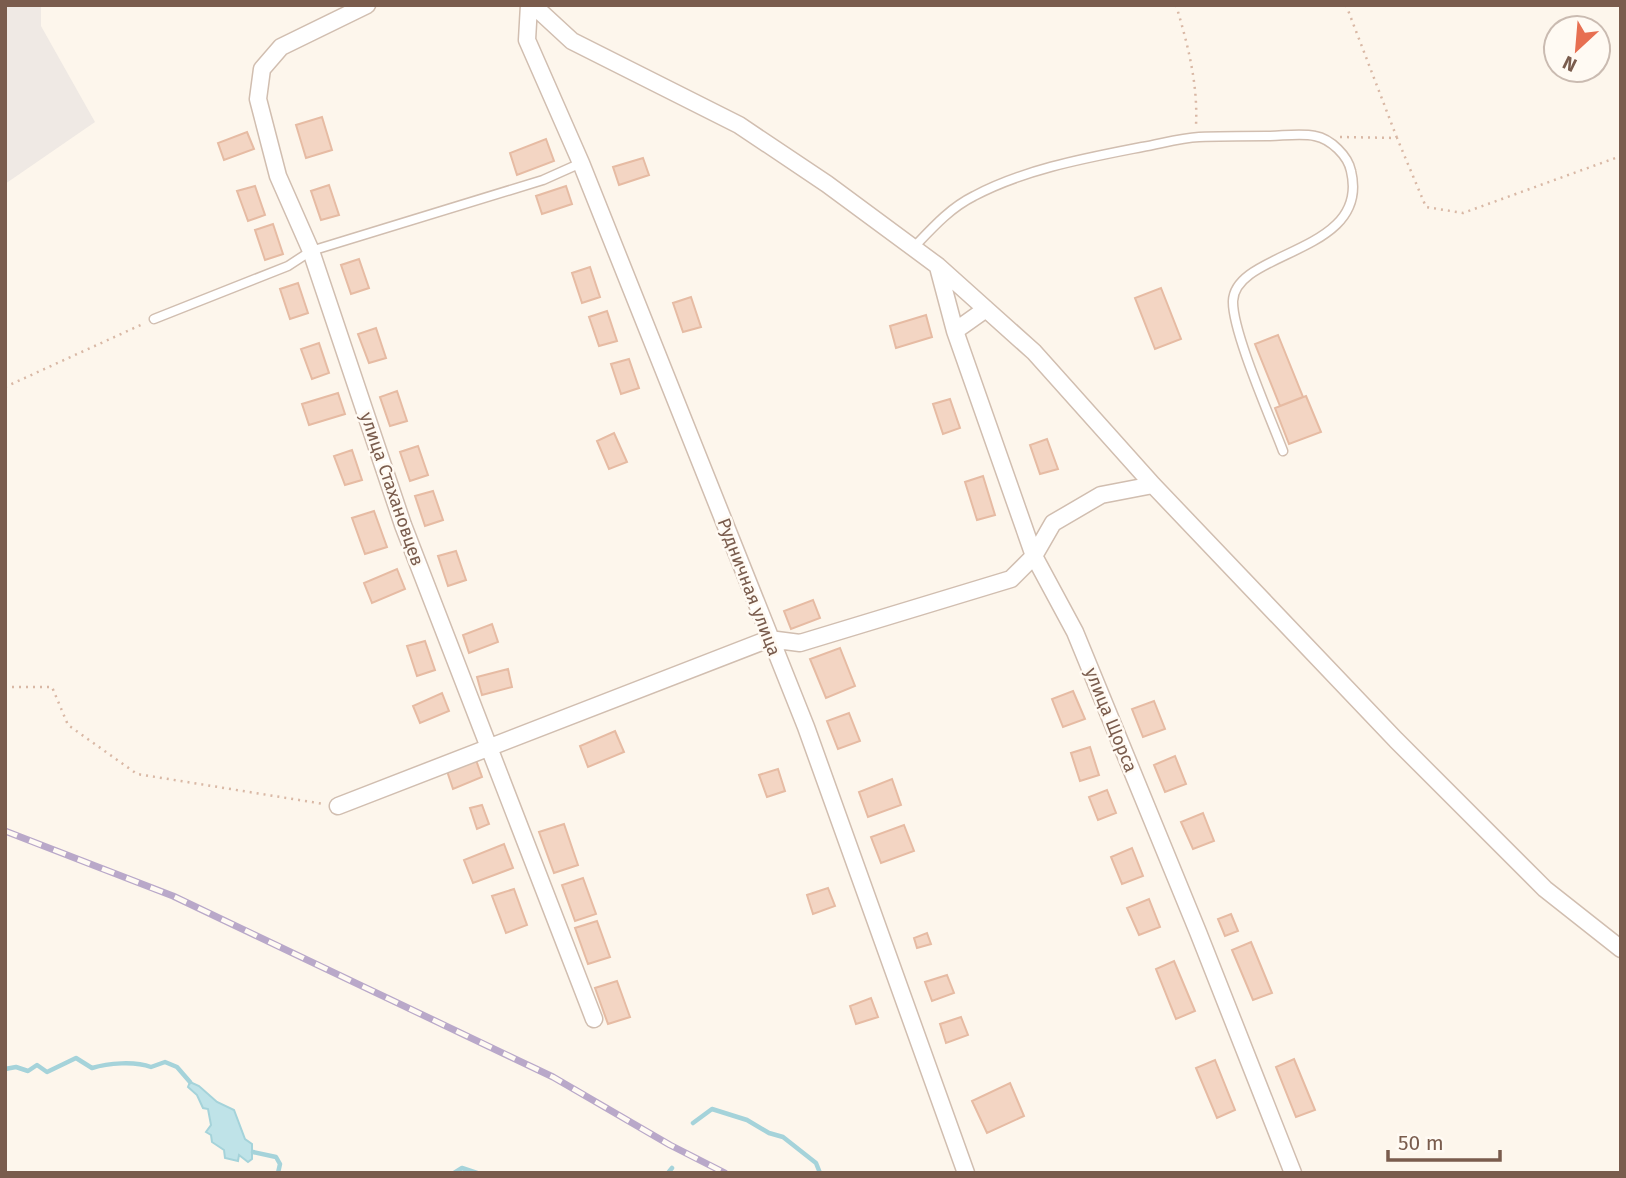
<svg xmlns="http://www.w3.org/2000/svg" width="1626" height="1178" font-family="'Fira Sans',sans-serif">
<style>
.industrial{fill:#efe9e4}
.water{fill:#bfe3e8;stroke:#a5d3da;stroke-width:2}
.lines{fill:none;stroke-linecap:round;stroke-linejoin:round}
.stream{stroke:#a5d3da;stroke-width:4.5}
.building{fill:#f3d5c3;stroke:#e6bba3;stroke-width:2}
.lane-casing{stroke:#d1beb0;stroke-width:11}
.street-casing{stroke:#d1beb0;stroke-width:19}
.path{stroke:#d9b8a5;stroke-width:2.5;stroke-dasharray:2 5;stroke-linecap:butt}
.lane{stroke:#fff;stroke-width:8}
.street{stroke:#fff;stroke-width:16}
.rail-casing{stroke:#b9a8c9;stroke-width:7}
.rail{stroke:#fffaf3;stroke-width:4.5;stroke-dasharray:13;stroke-linecap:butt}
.labels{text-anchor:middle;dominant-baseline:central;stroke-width:5;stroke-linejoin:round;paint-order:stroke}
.street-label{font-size:18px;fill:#7a5c4d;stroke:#fffaf3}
</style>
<rect width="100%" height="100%" fill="#fdf6ec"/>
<!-- industrial -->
<path class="industrial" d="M 5,5 L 41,5 L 41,26 L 95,122 L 5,184 Z"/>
<!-- water -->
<path class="water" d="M 190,1082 L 199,1086 L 217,1102 L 234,1110 L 245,1139 L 252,1144 L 252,1159 L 248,1162 L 239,1155 L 238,1161 L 225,1158 L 224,1150 L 212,1142 L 211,1135 L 206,1132 L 211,1125 L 208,1109 L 203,1108 L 197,1095 L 188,1087 Z"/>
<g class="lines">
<!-- stream -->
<path class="stream" d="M 5,1069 L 16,1067 L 28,1071 L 37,1065 L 47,1072 L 76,1058 L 92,1068 C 108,1063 135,1061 151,1067 L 165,1062 L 177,1067 L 190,1082
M 693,1123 L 712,1109 L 747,1120 L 769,1133 L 783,1137 L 816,1163 L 820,1173
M 253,1152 L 276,1157 L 280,1164 L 278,1173
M 454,1173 L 462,1168 L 477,1173
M 668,1173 L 672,1168"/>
</g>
<!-- building -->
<path class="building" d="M 322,117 L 332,150 L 306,158 L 296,125 Z
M 247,132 L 254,149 L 224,160 L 218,143 Z
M 546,139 L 554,161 L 517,175 L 510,153 Z
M 643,158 L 649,175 L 619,185 L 613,167 Z
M 329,185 L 339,215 L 321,220 L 311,191 Z
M 255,186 L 265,215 L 248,221 L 237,191 Z
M 566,186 L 572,204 L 542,214 L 536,196 Z
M 273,224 L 283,254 L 265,260 L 255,230 Z
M 359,259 L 369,288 L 351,294 L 341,265 Z
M 590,267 L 600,297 L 582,303 L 572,273 Z
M 298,283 L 308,313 L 290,319 L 280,289 Z
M 1161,288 L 1181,339 L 1155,349 L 1135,298 Z
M 691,297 L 701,327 L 683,332 L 673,303 Z
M 607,311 L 617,341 L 599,346 L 589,317 Z
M 926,315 L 932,337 L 896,348 L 890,326 Z
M 376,328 L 386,358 L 369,363 L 358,334 Z
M 1278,335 L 1303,397 L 1280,406 L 1255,344 Z
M 319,343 L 329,373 L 312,379 L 301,349 Z
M 629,359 L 639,388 L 621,394 L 611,364 Z
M 397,391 L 407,421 L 390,426 L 380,397 Z
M 338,393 L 345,414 L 309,425 L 302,404 Z
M 1306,396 L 1321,432 L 1289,444 L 1275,408 Z
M 950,399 L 960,428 L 943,434 L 933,404 Z
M 614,433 L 627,462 L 609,469 L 597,441 Z
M 1047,439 L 1058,469 L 1040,474 L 1030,445 Z
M 418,446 L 428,475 L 410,481 L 400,452 Z
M 352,450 L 362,480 L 345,485 L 334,456 Z
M 983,476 L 995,515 L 977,520 L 965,482 Z
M 433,491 L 443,520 L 425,526 L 415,496 Z
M 374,511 L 387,547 L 365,554 L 352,518 Z
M 456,551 L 466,580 L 448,586 L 438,556 Z
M 397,569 L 405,589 L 372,603 L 364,583 Z
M 813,600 L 820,618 L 791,629 L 784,611 Z
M 492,624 L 498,642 L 469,653 L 463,635 Z
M 425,641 L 435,670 L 417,676 L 407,646 Z
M 840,648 L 855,686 L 826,698 L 810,659 Z
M 508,669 L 512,687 L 482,695 L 477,677 Z
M 1073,691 L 1085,719 L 1063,727 L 1052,699 Z
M 442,693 L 449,711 L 420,723 L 413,706 Z
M 1154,701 L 1165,729 L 1143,737 L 1132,709 Z
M 849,713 L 860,741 L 838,749 L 827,721 Z
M 615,731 L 624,752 L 588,767 L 580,746 Z
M 1090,747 L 1099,775 L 1080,781 L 1071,753 Z
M 1175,756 L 1186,784 L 1165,792 L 1154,765 Z
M 476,760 L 482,777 L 453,789 L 447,771 Z
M 778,769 L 785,791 L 767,797 L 759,775 Z
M 892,779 L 901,805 L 868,817 L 859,792 Z
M 1107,790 L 1116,813 L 1098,820 L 1089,797 Z
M 482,805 L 489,824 L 477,829 L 470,808 Z
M 1203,813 L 1214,841 L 1193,849 L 1181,822 Z
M 564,824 L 578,865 L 554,873 L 539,832 Z
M 904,825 L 914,851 L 881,863 L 871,837 Z
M 504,844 L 513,868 L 473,883 L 464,860 Z
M 1132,848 L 1143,876 L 1122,884 L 1111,857 Z
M 583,878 L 596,914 L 575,921 L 562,885 Z
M 828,888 L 835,906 L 813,914 L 807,895 Z
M 514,889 L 527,925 L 506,933 L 492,896 Z
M 1149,899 L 1160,927 L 1139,935 L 1127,908 Z
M 1231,914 L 1238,931 L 1225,936 L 1218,919 Z
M 597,921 L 610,957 L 588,964 L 575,928 Z
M 927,933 L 931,944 L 917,948 L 914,938 Z
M 1251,942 L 1272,993 L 1253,1000 L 1232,950 Z
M 1174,961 L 1195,1011 L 1176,1019 L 1156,969 Z
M 947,975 L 954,993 L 932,1001 L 925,982 Z
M 617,981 L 630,1017 L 608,1024 L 595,988 Z
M 871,998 L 878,1017 L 856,1024 L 850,1006 Z
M 961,1017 L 968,1035 L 946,1043 L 940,1024 Z
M 1294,1059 L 1315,1110 L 1296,1117 L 1276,1067 Z
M 1215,1060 L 1235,1110 L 1217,1118 L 1196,1068 Z
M 1010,1083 L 1024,1116 L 987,1133 L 972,1101 Z"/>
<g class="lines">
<defs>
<path id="lane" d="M 914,247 C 933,227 950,208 974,196 C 1025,169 1086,158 1142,147 C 1160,144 1180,138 1199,137 C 1222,136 1245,136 1267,136 C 1282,136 1301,133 1315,136 C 1331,139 1348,156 1351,171 C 1371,254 1235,250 1233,301 C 1232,331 1271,419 1283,451
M 154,319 L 288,266 L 311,251 L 543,180 L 581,163"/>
<path id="street" d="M 367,5 L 281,47 L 262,69 L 258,99 L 278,176 L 311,251 L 403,525 L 594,1019
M 529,5 L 527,40 L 581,163 L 806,727 L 966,1173
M 533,5 L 572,41 L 739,125 L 827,184 L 938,266 L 1034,352 L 1153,485 L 1396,740 L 1545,889 L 1621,949
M 938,267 L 955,331 L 1034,556 L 1075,632 L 1198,932 L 1293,1173
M 955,331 L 986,309
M 338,806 L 769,639 L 800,643 L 1011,579 L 1034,556 L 1053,523 L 1101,495 L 1153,485"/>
</defs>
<!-- lane casing -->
<use href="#lane" class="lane-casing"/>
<!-- street casing -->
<use href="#street" class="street-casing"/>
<!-- path -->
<path class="path" d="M 1176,5 C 1188,45 1198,84 1196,125
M 1346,5 L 1397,138
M 1340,137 L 1397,138 L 1426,207 L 1463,213 L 1621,156
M 5,387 L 145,323
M 5,687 L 52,687 L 68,725 L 137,774 L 324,804"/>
<!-- lane -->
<use href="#lane" class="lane"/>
<!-- street -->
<use href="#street" class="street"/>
<defs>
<path id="rail" d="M 5,831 L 173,896 L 553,1077 L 670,1145 L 725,1173"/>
</defs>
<!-- rail casing -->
<use href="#rail" class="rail-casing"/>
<!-- rail -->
<use href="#rail" class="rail"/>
</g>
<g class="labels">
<!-- street labels -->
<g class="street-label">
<text transform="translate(392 489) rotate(71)">улица Стахановцев</text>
<text transform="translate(749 587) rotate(69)">Рудничная улица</text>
<text transform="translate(1111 720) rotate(68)">улица Щорса</text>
</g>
</g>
<!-- border -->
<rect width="1626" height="1178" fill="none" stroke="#7a5c4d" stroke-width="14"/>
<!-- north arrow -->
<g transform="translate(1577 49) rotate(206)"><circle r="33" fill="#fffaf3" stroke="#cabbb1" stroke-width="2"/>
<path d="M0-5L12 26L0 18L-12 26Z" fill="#e76f51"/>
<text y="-10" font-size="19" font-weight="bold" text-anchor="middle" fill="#7a5c4d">N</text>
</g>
<!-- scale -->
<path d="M1388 1150v10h112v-10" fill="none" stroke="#7a5c4d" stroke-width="3.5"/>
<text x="1398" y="1150" font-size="21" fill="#7a5c4d" stroke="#fffaf3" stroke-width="5" paint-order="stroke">50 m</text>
</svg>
